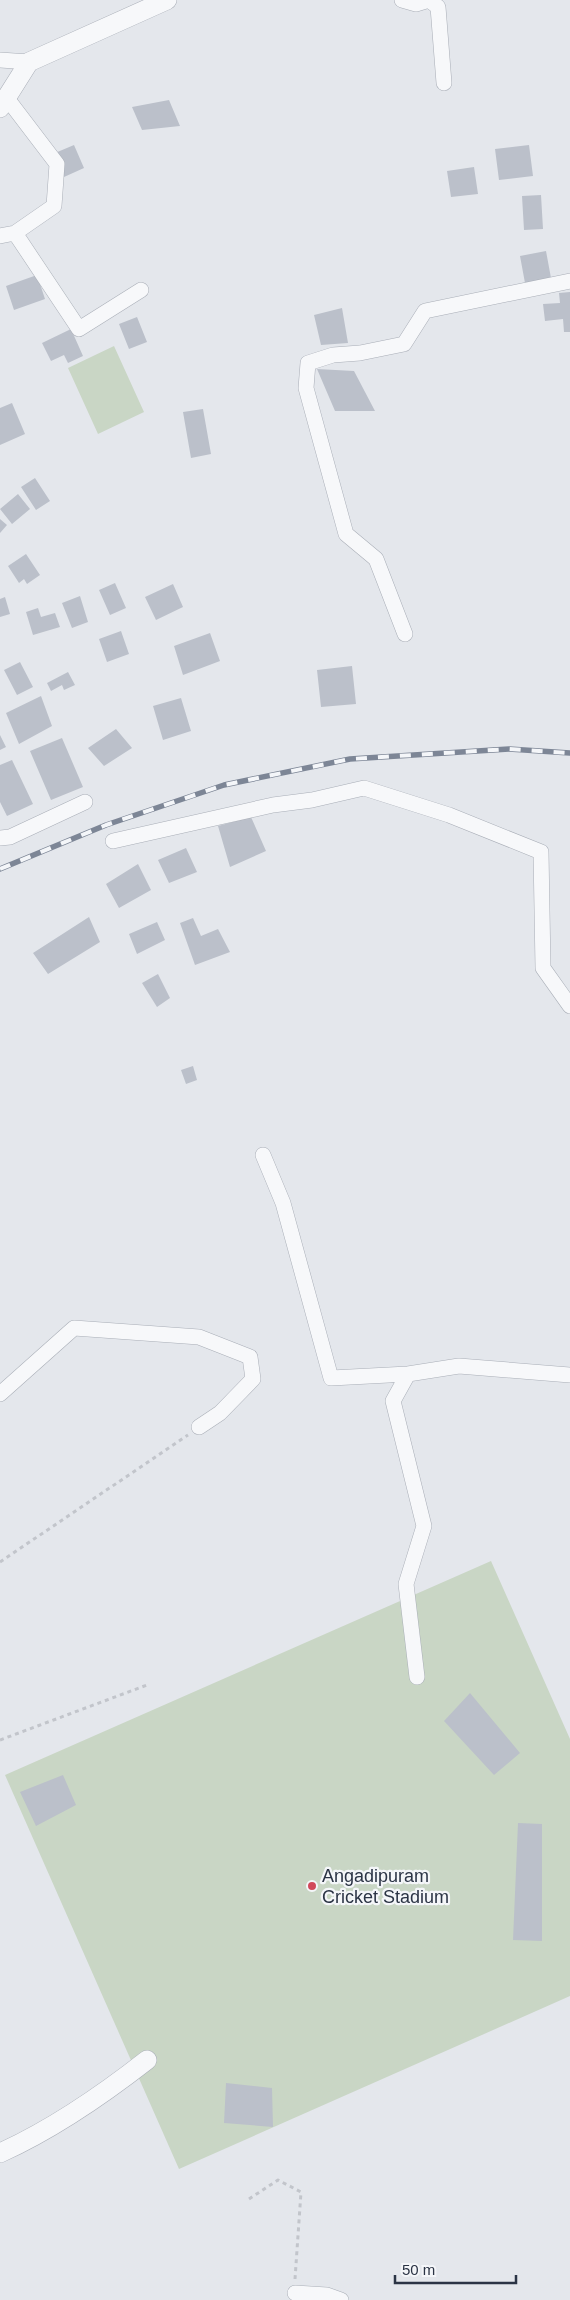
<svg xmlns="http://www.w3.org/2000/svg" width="570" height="2300" font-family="Helvetica,sans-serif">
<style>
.green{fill:#c9d6c5}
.building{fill:#bbc0ca}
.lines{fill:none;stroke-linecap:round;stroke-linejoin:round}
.minor-casing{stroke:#a9aeb7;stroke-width:16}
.tertiary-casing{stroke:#a9aeb7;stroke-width:20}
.path{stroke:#c2c5cb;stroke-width:3;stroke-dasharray:4 4;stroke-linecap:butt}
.minor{stroke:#f7f8fa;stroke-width:15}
.tertiary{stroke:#f7f8fa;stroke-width:19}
.rail-casing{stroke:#7d8696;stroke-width:5.5}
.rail{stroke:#f4f6f9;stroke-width:4;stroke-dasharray:11;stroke-linecap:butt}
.poi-dot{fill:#d1495b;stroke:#f4f6f9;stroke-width:2}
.labels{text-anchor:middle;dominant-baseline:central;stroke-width:4.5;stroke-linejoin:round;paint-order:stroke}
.poi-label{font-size:18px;fill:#2b3445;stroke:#f4f6f9;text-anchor:start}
</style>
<rect width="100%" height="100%" fill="#e4e7ec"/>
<!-- green -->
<path class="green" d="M 114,346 L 144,412 L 98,434 L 68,368 Z
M 491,1561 L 570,1739 L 570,1996 L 179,2169 L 5,1775 Z"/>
<!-- building -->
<path class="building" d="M 169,100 L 180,126 L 142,130 L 132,107 Z
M 74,145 L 84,168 L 64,177 L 55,153 Z
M 529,145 L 533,176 L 499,180 L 495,149 Z
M 474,167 L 478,194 L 451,197 L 447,171 Z
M 541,195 L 543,229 L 524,230 L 522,196 Z
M 546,251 L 551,278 L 525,283 L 520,256 Z
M 37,275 L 45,299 L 14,310 L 6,286 Z
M 570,292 L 570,332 L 564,332 L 563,319 L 545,321 L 543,304 L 560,303 L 559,293 Z
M 342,308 L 348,343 L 321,345 L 314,315 Z
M 137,317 L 147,342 L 129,349 L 119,324 Z
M 71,329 L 83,356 L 68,363 L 64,355 L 51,361 L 42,343 Z
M 317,369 L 354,371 L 375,411 L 335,411 Z
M 12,403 L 25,434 L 0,445 L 0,408 Z
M 203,409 L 211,454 L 191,458 L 183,412 Z
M 35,478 L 50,501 L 36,510 L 21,487 Z
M 18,494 L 30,509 L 12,524 L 0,509 Z
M 0,519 L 7,525 L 0,533 Z
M 26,554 L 40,575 L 27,584 L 24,579 L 19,583 L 8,566 Z
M 115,583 L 126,608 L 110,615 L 99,590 Z
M 173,584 L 183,607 L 156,620 L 145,597 Z
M 80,596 L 88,622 L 72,628 L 62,603 Z
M 5,597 L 10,614 L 0,617 L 0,599 Z
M 38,608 L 41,617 L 55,613 L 60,627 L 33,635 L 26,612 Z
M 121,631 L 129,654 L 107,662 L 99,639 Z
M 210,633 L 220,661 L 183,675 L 174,646 Z
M 20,662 L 33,687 L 17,695 L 4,670 Z
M 352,666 L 356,704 L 321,707 L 317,670 Z
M 68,672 L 75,685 L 64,690 L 62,685 L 51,691 L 47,683 Z
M 41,696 L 52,726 L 19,744 L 6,713 Z
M 181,698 L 191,731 L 163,740 L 153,706 Z
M 116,729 L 132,748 L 104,766 L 88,748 Z
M 0,735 L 6,747 L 0,750 Z
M 62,738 L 83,787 L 51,800 L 30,751 Z
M 12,760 L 33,804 L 7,816 L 0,802 L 0,765 Z
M 251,817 L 266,851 L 230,867 L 218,826 Z
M 186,848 L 197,872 L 169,883 L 158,860 Z
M 138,864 L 151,890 L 119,908 L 106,884 Z
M 89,917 L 100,942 L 48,974 L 33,953 Z
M 193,918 L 201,936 L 218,929 L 230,952 L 195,965 L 180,923 Z
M 157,922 L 165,940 L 137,954 L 129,934 Z
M 158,974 L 170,998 L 157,1007 L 142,983 Z
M 193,1066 L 197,1080 L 186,1084 L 181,1070 Z
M 470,1693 L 520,1753 L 494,1775 L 444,1721 Z
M 63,1775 L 76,1805 L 36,1826 L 20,1792 Z
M 518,1823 L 542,1824 L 542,1941 L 513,1940 Z
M 226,2083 L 272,2088 L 273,2127 L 224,2123 Z"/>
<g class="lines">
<defs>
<path id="minor" d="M 402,0 L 416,4 L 429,0
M 429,0 L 438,7 L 444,83
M 0,60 L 29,62
M 15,233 L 79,329 L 141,290
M 0,236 L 15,233 L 54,206 L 57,164 L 6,97
M 405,634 L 376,559 L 346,534 L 306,388 L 308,363 L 333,355 L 360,353 L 404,344 L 425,311 L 570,281
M 0,838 L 10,837 L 85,802
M 113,841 L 273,805 L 312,800 L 364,788 L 449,815 L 541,852 L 543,968 L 570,1006
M 263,1155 L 283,1203 L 331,1378 L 408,1374
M 0,1394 L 74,1328 L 199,1337 L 250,1357 L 253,1379 L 220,1413 L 199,1427
M 417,1677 L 406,1584 L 424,1526 L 393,1401 L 408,1374 L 459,1366 L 570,1375
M 295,2293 L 327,2295 L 341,2300"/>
<path id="tertiary" d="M 0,108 L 29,62 L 167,0
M 0,2153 C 53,2129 101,2096 147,2060"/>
</defs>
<!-- minor casing -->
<use href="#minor" class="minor-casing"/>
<!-- tertiary casing -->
<use href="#tertiary" class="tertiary-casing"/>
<!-- path -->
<path class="path" d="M 0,1562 L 188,1435
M 0,1740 L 147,1685
M 249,2199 L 278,2180 L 301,2192 L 295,2279"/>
<!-- minor -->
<use href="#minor" class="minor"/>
<!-- tertiary -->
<use href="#tertiary" class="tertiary"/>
<defs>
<path id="rail" d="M 0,869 L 106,825 L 224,785 L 350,759 L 509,749 L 570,753"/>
</defs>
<!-- rail casing -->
<use href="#rail" class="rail-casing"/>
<!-- rail -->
<use href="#rail" class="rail"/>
</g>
<!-- markers -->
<circle class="poi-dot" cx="312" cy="1886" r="5"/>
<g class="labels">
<!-- poi labels -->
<g class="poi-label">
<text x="322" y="1876">Angadipuram<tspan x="322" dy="21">Cricket Stadium</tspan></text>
</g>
</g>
<!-- scale -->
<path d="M395 2275v8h121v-8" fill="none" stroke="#2b3445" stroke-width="2.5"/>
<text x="402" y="2275" font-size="15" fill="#2b3445" stroke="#f4f6f9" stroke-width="4" paint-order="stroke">50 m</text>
</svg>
